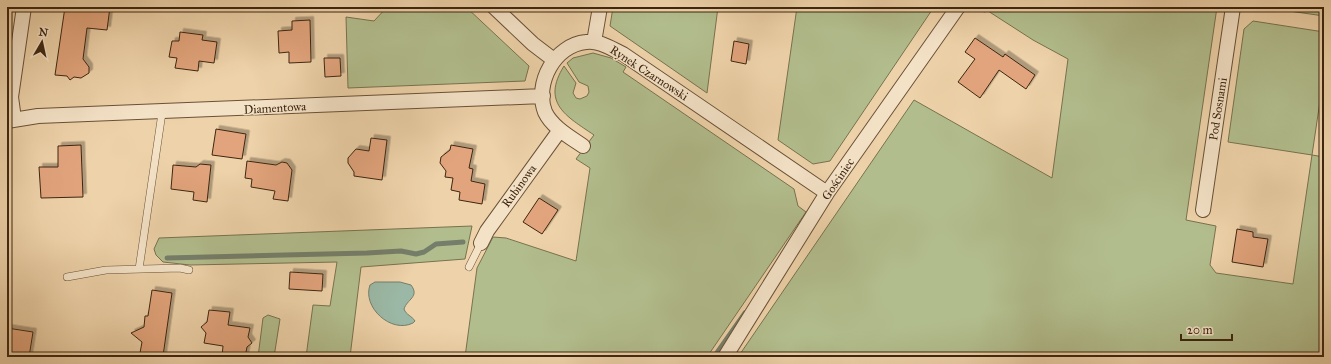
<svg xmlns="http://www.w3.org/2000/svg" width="1331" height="364" font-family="'IM FELL Great Primer',serif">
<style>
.green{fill:#b2bd8d;stroke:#78724f}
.water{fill:#9ab8a5;stroke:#757e6a}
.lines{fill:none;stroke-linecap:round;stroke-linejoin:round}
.stream{stroke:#757e6a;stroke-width:5}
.building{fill:#e2a47c;stroke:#3d2611;filter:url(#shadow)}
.lane-casing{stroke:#695137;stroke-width:8}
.street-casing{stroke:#695137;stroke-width:16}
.lane{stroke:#f4e2c7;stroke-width:7}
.street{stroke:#f4e2c7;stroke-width:14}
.labels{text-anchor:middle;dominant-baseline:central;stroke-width:3;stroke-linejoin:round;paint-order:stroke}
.street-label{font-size:12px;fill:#3d2611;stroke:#f4e2c7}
</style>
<defs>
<filter id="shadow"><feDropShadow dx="3.5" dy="-3.5" stdDeviation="0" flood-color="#0004"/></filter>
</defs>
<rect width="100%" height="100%" fill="#eed2a9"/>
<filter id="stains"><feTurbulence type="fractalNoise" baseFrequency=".005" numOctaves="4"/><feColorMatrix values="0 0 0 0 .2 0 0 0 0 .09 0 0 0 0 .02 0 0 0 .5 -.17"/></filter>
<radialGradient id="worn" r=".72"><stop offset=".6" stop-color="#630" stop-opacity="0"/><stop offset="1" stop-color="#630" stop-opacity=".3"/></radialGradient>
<!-- green -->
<path class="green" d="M 387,7 L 466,7 L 529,66 L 525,81 L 348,88 L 346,17 L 374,21 Z
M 613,7 L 718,7 L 707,93 L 610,26 Z
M 797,7 L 934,7 L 830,161 L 813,164 L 778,140 Z
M 977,7 L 1217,7 L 1186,220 L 1216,226 L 1210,265 L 1216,273 L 1293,284 L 1312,155 L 1228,142 L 1244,29 L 1253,21 L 1324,32 L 1324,74 L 1312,155 L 1324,157 L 1324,357 L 738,357 L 914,100 L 1052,178 L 1068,59 L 1033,40 L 988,11 L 984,12 Z
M 1267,7 L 1324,7 L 1324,16 L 1268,8 Z
M 593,53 L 611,58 L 626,67 L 623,72 L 794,189 L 798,206 L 806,212 L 707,357 L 465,357 L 477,268 L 493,237 L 506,238 L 576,261 L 590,168 L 576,159 L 594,135 C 566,116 541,103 564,66 L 576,83 L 573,93 L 576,98 L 580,99 L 587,96 L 589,92 L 588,86 L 579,82 L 567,63 L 573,58 Z
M 472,226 L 465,259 L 361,267 L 350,357 L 306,357 L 313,305 L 330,306 L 337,262 L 190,265 L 163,262 L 156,255 L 154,249 L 159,238 Z
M 268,315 L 280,319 L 274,357 L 258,357 L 263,318 Z"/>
<!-- water -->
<path class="water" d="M 375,282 L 400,282 L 411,285 C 420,297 407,299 404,309 C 406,315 412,316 415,321 L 413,323 C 391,334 362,307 370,285 Z"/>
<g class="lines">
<!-- stream -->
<path class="stream" d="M 167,258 L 367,253 L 401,251 L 416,254 L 424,252 L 436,244 L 463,242
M 714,357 L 745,313"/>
</g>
<!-- building -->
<path class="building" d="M 65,7 L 110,7 L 107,30 L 87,28 L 83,59 L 89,67 L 89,73 L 81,78 L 74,77 L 70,80 L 67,76 L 55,75 Z
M 310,20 L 311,62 L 289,63 L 289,52 L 279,53 L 278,31 L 292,30 L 292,21 Z
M 180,32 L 203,35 L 202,40 L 217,42 L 214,63 L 199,61 L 198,71 L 175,68 L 177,58 L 169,57 L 172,41 L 179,41 Z
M 975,38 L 1003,57 L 1005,54 L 1035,75 L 1026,89 L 999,70 L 980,98 L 958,82 L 975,59 L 965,52 Z
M 734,41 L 749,44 L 746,64 L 731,61 Z
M 324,58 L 340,58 L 341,76 L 325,77 Z
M 216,129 L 246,134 L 242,159 L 212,155 Z
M 371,138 L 387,140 L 382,180 L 354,176 L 354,172 L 348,163 L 348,158 L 356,149 L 369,151 Z
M 81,145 L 83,197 L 41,198 L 39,167 L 58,167 L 58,146 Z
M 451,145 L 473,149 L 469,168 L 473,169 L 471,181 L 485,184 L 482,204 L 459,200 L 460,192 L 451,190 L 453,178 L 445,177 L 446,171 L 440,163 L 441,157 L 450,150 Z
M 247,161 L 276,165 L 282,162 L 287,163 L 292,170 L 288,201 L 273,199 L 275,191 L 251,187 L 252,179 L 245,178 Z
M 200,164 L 211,165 L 207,202 L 193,200 L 194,192 L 171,189 L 173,165 L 196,167 Z
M 539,198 L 558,210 L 542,234 L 523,222 Z
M 1237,229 L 1253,232 L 1253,237 L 1268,239 L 1263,267 L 1232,262 Z
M 290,272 L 323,274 L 322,291 L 289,289 Z
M 152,290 L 172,293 L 163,356 L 140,353 L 142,342 L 131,333 L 144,327 L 145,316 L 148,316 Z
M 209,310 L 230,312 L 228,325 L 250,328 L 248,337 L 252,343 L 247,347 L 245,357 L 222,357 L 223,346 L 204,343 L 206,333 L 201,327 L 207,322 Z
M 7,328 L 33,332 L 29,357 L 7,357 Z"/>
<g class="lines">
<defs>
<path id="lane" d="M 469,267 L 481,243
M 139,269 L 162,113
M 67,277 L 106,270 L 180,268 L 189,270"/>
<path id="street" d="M 494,7 L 533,44 L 554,60
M 594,42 L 600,7
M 14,119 L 11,97 L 24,7
M 7,121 L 38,116 L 543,96
M 583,146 C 570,137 552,127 545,112 C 534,83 555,45 586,42 C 599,40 612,49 623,54 L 827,193
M 1203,210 L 1233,7
M 481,243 L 487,231 L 560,130
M 725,357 L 827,193 L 958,7"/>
</defs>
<!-- lane casing -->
<use href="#lane" class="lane-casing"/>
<!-- street casing -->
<use href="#street" class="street-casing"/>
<!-- lane -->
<use href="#lane" class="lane"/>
<!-- street -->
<use href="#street" class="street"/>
</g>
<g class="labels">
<!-- street labels -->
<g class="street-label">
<text transform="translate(649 73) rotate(33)">Rynek Czarnowski</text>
<text transform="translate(275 108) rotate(-3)">Diamentowa</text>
<text transform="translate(1218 109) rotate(-81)">Pod Sosnami</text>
<text transform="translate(838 179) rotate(-56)">Gościniec</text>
<text transform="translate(519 186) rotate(-54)">Rubinowa</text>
</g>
</g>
<!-- margin -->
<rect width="1331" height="364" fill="none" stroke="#eed2a9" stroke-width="24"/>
<rect x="8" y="8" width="1315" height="348" fill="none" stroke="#3d2611" stroke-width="2"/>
<rect x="12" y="12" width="1307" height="340" fill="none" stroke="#3d2611"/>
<!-- north arrow -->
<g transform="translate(42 42) rotate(9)" stroke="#f4e2c7" stroke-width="3" paint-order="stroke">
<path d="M0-3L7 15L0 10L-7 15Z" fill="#3d2611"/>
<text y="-6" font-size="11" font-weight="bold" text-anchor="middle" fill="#3d2611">N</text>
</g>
<!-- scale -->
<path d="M1181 334v6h51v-6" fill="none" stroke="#3d2611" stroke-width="2"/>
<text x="1187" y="334" font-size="12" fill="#3d2611" stroke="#f4e2c7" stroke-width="3" paint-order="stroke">20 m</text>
<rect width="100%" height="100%" filter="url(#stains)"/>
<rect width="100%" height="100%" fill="url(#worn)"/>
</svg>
